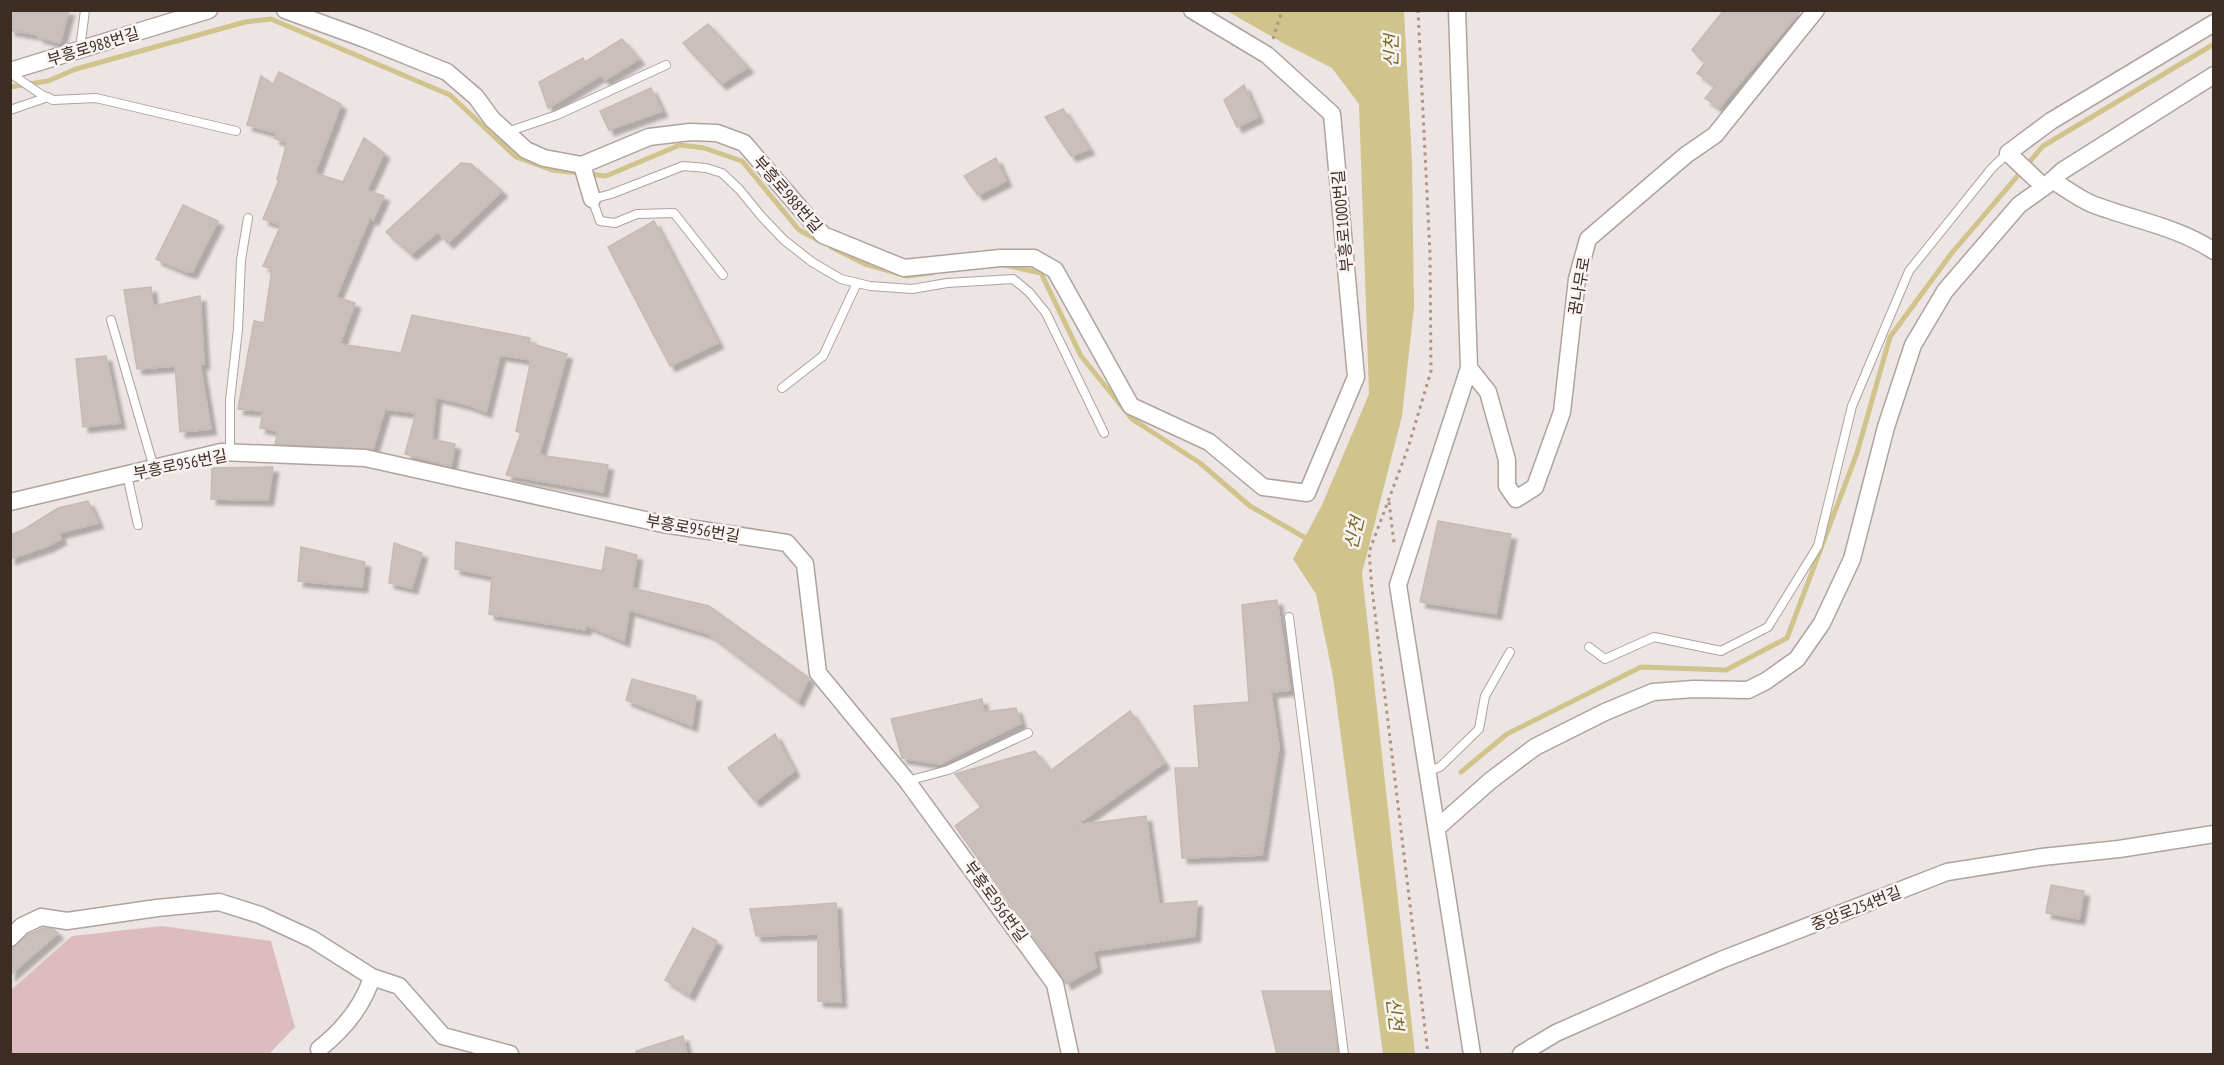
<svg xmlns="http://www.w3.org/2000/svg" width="2224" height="1065" font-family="'PT Sans Narrow','Noto Sans KR',sans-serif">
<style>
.green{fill:#ddbcbf}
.water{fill:#d0c48c}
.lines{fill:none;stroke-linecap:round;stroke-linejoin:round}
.stream{stroke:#d0c48c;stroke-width:5}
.building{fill:#cac0bb;stroke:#c6bab5;stroke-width:1.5;filter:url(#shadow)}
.service-casing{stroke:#aea39e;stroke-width:10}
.minor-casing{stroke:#aea39e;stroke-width:19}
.path{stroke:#af9384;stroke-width:3;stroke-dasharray:3 4.5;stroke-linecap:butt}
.service{stroke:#fff;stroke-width:8}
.minor{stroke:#fff;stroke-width:16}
.labels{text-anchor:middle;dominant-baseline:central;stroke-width:5;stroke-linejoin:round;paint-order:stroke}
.street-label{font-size:16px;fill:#3e2d23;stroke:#f9f4f4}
.water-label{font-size:18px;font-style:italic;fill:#79691e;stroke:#f9f4f4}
</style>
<defs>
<filter id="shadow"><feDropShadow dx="5.5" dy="5.5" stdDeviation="1.5" flood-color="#0004"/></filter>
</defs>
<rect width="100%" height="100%" fill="#ede5e3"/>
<!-- green -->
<path class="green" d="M 162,926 L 271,941 L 295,1027 L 269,1054 L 11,1054 L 11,990 L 72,936 Z"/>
<!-- water -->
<path class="water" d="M 1227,11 L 1404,11 L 1412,162 L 1414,307 L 1402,416 L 1362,573 L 1415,1054 L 1383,1054 L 1333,677 L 1316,594 L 1293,559 L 1322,505 L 1369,394 L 1359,104 L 1332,68 L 1283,43 Z"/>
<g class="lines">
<!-- stream -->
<path class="stream" d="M 10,87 L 48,81 L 76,69 L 245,22 L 271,19 L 450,95 L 516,157 L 552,170 L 606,176 L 680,145 L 704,148 L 742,161 L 799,230 L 820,241
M 831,247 L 865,264 L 907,276 L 932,273
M 1004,265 L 1041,273 L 1081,356 L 1132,419 L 1200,463 L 1250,506 L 1309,540
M 1461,772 L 1507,734 L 1641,667 L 1726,670 L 1787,638 L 1857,453 L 1890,337 L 1951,254 L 2043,146 L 2214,44"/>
</g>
<!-- building -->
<path class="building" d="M 10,10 L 69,10 L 60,43 L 38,37 L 39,35 L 10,30 Z
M 1724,10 L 1801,10 L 1719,108 L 1705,98 L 1715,86 L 1697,73 L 1705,63 L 1692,50 Z
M 708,24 L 748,67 L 721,84 L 683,43 Z
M 622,39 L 639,59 L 605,80 L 601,75 L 548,108 L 539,82 L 583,58 L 585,62 Z
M 279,72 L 341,104 L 315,173 L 343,182 L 364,138 L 384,153 L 367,190 L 384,196 L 373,220 L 370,217 L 336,297 L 355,303 L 340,344 L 401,353 L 412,315 L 530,338 L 529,343 L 567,354 L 539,455 L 608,465 L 603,492 L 506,475 L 521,433 L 516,431 L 531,360 L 500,355 L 486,412 L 468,405 L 436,397 L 432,439 L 455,444 L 451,466 L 405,454 L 416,413 L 385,409 L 373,449 L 275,444 L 278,431 L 260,428 L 263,411 L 238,409 L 254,321 L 264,323 L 272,269 L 263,266 L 281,225 L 263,219 L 279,180 L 277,179 L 287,143 L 274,138 L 276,133 L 247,125 L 261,76 L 273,84 Z
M 1244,85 L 1258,117 L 1237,127 L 1224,100 Z
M 651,88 L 662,111 L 609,130 L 600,111 Z
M 1063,109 L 1089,149 L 1071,156 L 1045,117 Z
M 996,158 L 1006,181 L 978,195 L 964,176 Z
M 461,163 L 471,164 L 502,191 L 448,243 L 438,232 L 411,254 L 386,232 Z
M 183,205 L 218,221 L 192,272 L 187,272 L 156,259 Z
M 654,221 L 718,343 L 670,366 L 608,247 Z
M 151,287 L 153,306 L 200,296 L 204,364 L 200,364 L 211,429 L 180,432 L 175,366 L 137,369 L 124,290 Z
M 106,356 L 120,423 L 83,427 L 76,359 Z
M 273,467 L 268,500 L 211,499 L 212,468 Z
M 88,501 L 98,523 L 59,533 L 61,539 L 48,546 L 10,559 L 10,535 L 23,530 L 58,508 Z
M 1438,521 L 1511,534 L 1496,614 L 1420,602 Z
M 456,542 L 602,571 L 606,547 L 637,555 L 632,588 L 709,606 L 809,678 L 798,701 L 709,634 L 629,610 L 624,641 L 586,625 L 585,630 L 489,614 L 492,576 L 455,569 Z
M 394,543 L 422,553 L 412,588 L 389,583 Z
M 301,547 L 365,562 L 362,587 L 298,581 Z
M 1277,600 L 1290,690 L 1271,692 L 1279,747 L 1262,855 L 1182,858 L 1175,768 L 1199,768 L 1194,706 L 1249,702 L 1242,605 Z
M 632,679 L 696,696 L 692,726 L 626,700 Z
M 982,699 L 984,712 L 1016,708 L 1021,723 L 940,764 L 902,758 L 891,719 Z
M 1130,711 L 1164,763 L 1076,825 L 1146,816 L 1159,904 L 1197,901 L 1195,936 L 1093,951 L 1096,967 L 1066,984 L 1063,978 L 955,826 L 981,807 L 955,774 L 1035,751 L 1050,771 Z
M 775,734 L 794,771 L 755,801 L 728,768 Z
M 2051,885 L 2084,891 L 2079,919 L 2046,913 Z
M 836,903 L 841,1002 L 818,1001 L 818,934 L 756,936 L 750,909 Z
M 43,928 L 53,929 L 58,933 L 10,975 L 10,949 L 28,935 Z
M 693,928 L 717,941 L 689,995 L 665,980 Z
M 1262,991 L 1330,991 L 1338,1054 L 1277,1054 Z
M 683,1036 L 687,1054 L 636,1054 L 636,1051 Z"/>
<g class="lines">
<defs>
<path id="service" d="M 80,49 L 85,10
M 10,73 L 42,95 L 53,100 L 96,98 L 236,131
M 10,110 L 48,97
M 507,132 L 557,115 L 666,65
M 723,275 L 674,213 L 637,214 L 615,223 L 600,221 L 592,199 L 611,194 L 683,166 L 706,168 L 722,173 L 739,189 L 762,217 L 784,240 L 812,262 L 841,279 L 870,286 L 912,289 L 947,283 L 1013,279 L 1029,292 L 1046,313 L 1104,433
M 111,320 L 154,468
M 782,388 L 823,356 L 857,283
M 230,453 L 230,400 L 238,329 L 241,260 L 248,218
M 127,475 L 138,525
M 1289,617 L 1344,1054
M 1589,647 L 1605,659 L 1654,637 L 1721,651 L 1768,627 L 1818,546 L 1852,406 L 1909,271 L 1992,168 L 2008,153
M 1428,771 L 1440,767 L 1479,729 L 1485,696 L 1510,652
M 907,781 L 948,770 L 1028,733"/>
<path id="minor" d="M 285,10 L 365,39 L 447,72 L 476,97 L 492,119 L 526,150 L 544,158 L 582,165 L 649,137 L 690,132 L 717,133 L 744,143 L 823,235 L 904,268 L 1000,258 L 1034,258 L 1055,270 L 1131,406 L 1209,442 L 1263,487 L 1307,493 L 1356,377 L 1332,114 L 1267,55 L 1192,10
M 1457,10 L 1469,368 L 1398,585 L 1472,1054
M 10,71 L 209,10
M 582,165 L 592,199
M 2052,180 C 2065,188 2078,198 2092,204 C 2133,220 2176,226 2214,251
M 2044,187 L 2008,153 L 2051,121 L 2214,23
M 1469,368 L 1488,392 L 1507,460 L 1507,486 L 1516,499 L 1535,487 L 1562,412 L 1577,279 L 1588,239 L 1686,155 L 1715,135 L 1816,10
M 10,502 L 221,452 L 365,458 L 663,524 L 787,543 L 805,564 L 818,673 L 907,781 L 1055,984 L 1070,1054
M 1437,828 L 1490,781 L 1535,747 L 1605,712 L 1653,692 L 1694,689 L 1748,690 L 1766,681 L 1797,659 L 1822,623 L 1852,559 L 1886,427 L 1913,345 L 1945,291 L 2019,205 L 2047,185 L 2062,171 L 2214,75
M 10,938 L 22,926 L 41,917 L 67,921 L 157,908 L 219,902 L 260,915 L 312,939 L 372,977 L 399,986 L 443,1036 L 510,1054
M 319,1049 C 343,1030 363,1006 372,977
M 1521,1054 L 1556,1033 L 1721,960 L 1947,872 L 2042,857 L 2119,849 L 2214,834"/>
</defs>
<!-- service casing -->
<use href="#service" class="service-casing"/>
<!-- minor casing -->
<use href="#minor" class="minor-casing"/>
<!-- path -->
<path class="path" d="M 1418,10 L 1430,254 L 1431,371 L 1408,448 L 1369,552 L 1372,589 L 1428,1054
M 1273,39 L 1282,10
M 1389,502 L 1394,543"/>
<!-- service -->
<use href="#service" class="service"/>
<!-- minor -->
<use href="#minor" class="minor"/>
</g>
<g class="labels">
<!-- street labels -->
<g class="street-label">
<text transform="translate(93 46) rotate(-17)">부흥로988번길</text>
<text transform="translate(788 194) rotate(49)">부흥로988번길</text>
<text transform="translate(1342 221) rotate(-95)">부흥로1000번길</text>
<text transform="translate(1579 286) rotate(-80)">꿈나무로</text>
<text transform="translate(180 464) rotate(-11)">부흥로956번길</text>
<text transform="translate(693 528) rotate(10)">부흥로956번길</text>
<text transform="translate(996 901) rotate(54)">부흥로956번길</text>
<text transform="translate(1856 908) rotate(-21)">중앙로254번길</text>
</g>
<!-- water labels -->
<g class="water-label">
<text transform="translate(1391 51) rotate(-89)">신천</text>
<text transform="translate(1354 533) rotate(-77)">신천</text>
<text transform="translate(1395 1014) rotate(83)">신천</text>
</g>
</g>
<!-- border -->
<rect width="2224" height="1065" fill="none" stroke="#3e2d23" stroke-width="24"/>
</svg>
